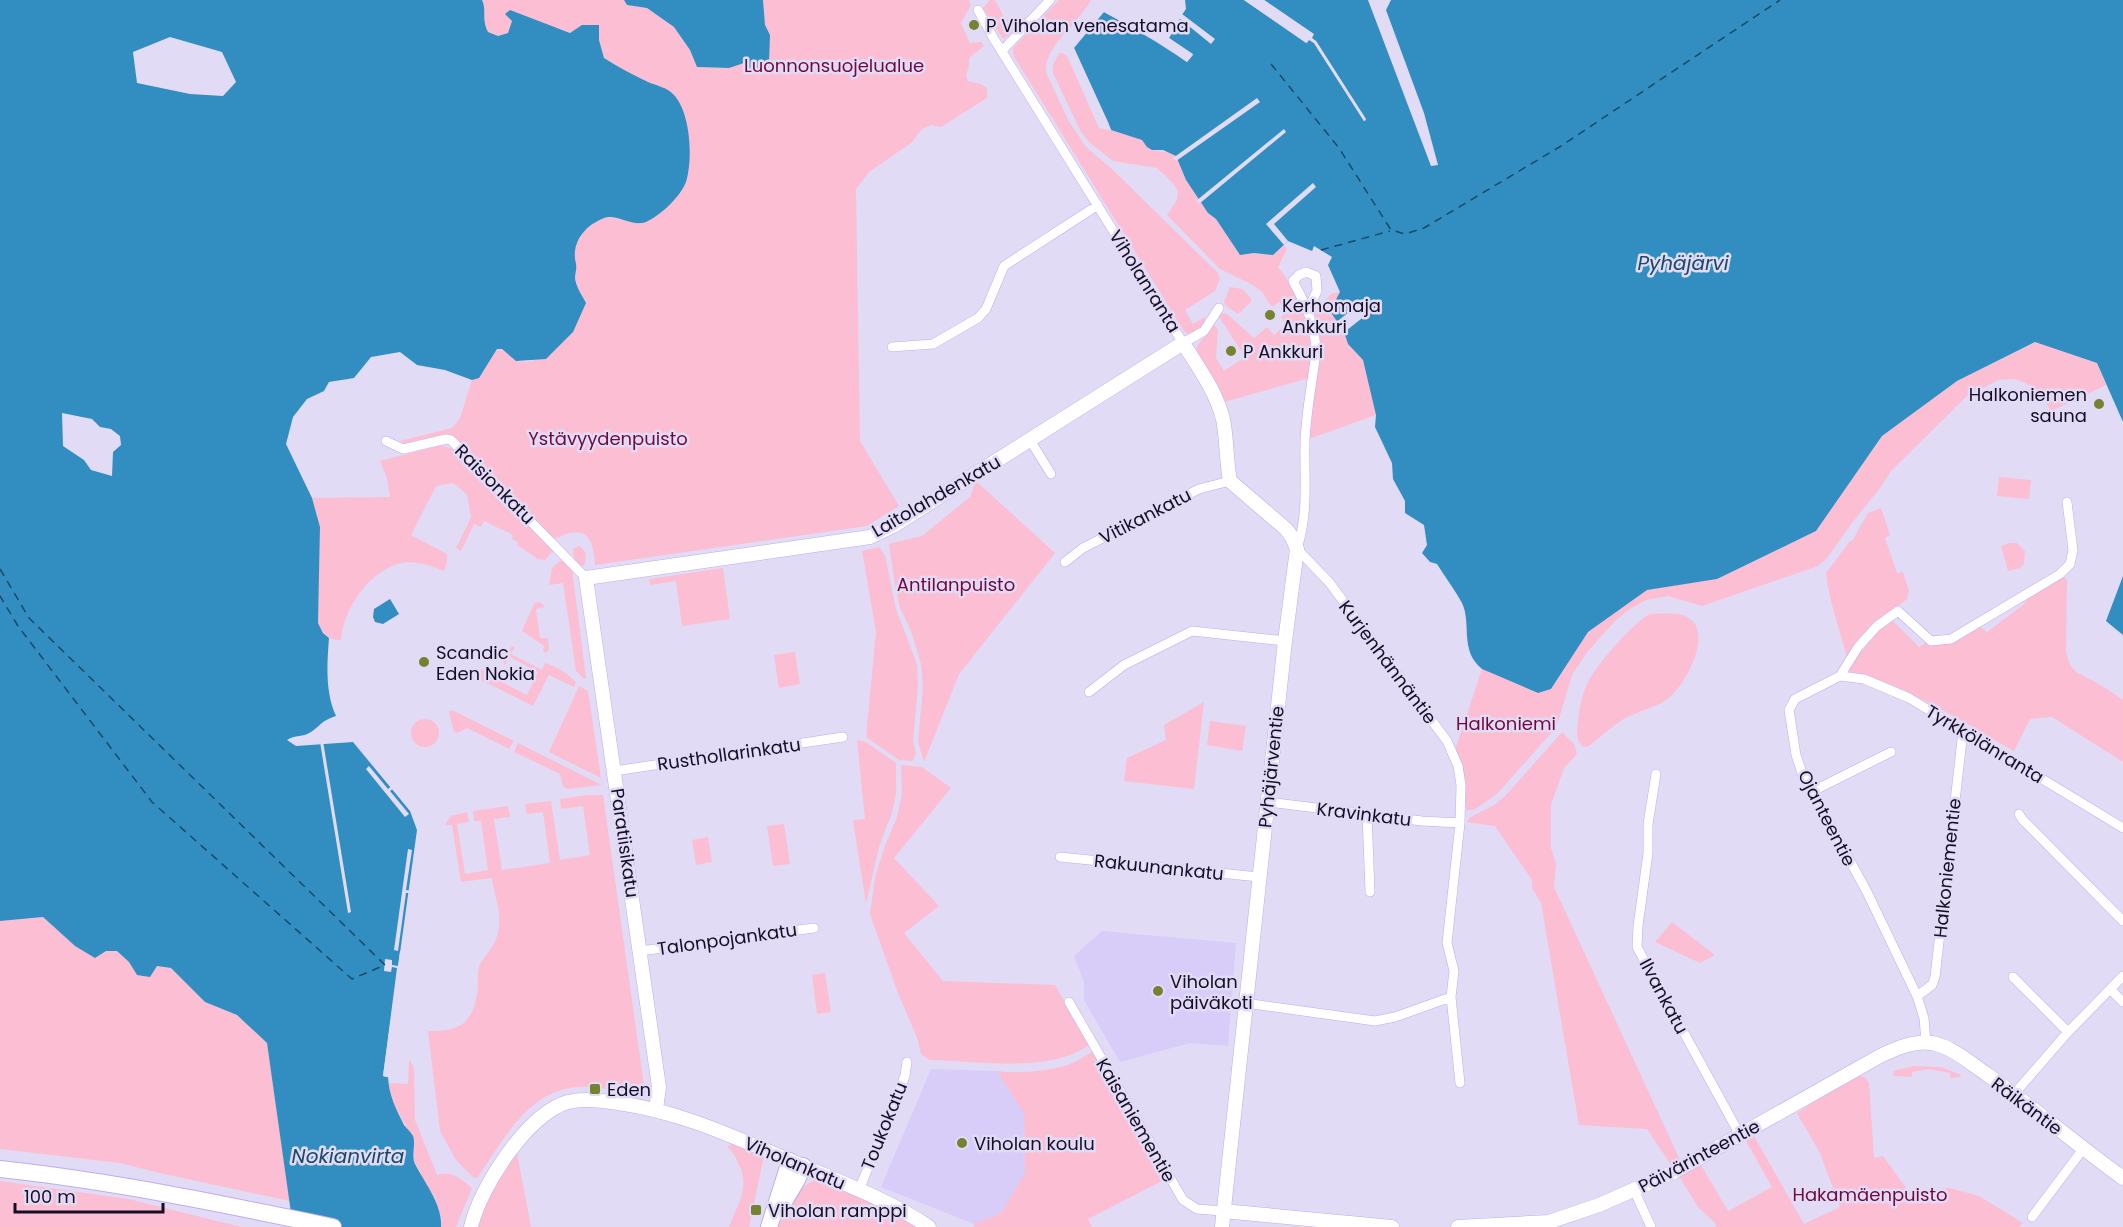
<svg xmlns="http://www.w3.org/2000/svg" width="2123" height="1227" font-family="Poppins,sans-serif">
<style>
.built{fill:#d8ccf9}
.green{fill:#fcbed2}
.water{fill:#328ec1;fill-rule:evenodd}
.pier{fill:#e2dbf6}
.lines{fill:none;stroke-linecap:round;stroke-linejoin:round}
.ferry{stroke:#1a4a66;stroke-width:1.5;stroke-dasharray:8 6;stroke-linecap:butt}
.street-casing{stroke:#bfabee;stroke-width:10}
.secondary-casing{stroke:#bfabee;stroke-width:15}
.highway-casing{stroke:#bfabee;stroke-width:18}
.street{stroke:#fff;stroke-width:9}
.secondary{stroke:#fff;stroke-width:14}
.highway{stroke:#fff;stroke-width:16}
.poi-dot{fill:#758230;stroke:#e2dbf6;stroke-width:2}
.labels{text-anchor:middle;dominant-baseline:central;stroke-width:5;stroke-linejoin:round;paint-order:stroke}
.poi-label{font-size:18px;fill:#160e25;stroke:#e2dbf6;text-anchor:start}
.park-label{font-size:18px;fill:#6f093d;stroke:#e2dbf6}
.street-label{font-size:18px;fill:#160e25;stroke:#e2dbf6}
.water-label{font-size:20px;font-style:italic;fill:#1a4a66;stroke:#e2dbf6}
</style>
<rect width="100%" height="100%" fill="#e2dbf6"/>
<!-- built -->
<path class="built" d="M 1102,931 L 1236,943 L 1228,1046 L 1190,1043 L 1120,1062 L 1084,1000 L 1084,982 L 1074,956 Z
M 931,1069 L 997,1071 L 1024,1113 L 1025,1173 L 1001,1213 L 974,1224 L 881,1187 Z"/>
<!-- green -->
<path class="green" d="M 482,0 L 624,0 L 627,5 L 647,8 L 674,27 L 690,50 L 697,67 L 728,68 L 744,63 L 770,35 L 765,25 L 763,0 L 969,0 L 971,5 L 961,23 L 970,43 L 981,42 L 984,46 L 969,58 L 969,66 L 966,75 L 968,81 L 981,84 L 987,88 L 987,98 L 941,127 L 931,125 L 922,129 L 911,143 L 869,172 L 856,189 L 860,441 L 899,506 L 867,526 L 595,565 C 594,550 592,528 570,533 C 563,534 560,539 552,538 L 453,437 L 407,445 L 400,441 L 452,428 L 460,418 L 472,380 L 479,377 L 497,349 C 513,351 514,369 537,359 L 586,303 L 578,288 L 575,277 L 576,266 L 573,260 L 575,245 L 585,230 L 597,221 L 608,217 L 641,224 L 626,71 L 604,58 L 599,40 L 599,25 L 582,26 L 571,33 L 558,28 L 512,21 L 508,33 L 498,36 L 488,32 C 481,17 487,10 482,0 Z
M 990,0 L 995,0 L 1005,19 L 1017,23 L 1026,17 L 1014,32 L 1003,39 L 983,8 Z
M 1059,0 L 1091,0 C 1080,22 1044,46 1046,72 L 1068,120 L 1086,147 L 1112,169 L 1218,273 L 1220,279 L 1215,291 L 1185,310 L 1193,324 L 1205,317 C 1206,328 1197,330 1189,335 L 1184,331 L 1013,55 L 1013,48 Z
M 1059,53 L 1063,53 L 1067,56 L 1099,128 C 1109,130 1134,134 1142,140 C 1147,143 1146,148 1153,150 C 1162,152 1166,151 1176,156 L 1186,180 L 1208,213 L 1216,219 L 1239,254 L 1254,253 L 1273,255 L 1284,245 L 1287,249 L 1278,267 C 1305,301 1315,334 1309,378 L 1224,402 L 1196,352 L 1197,346 L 1214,325 L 1218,330 L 1216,358 L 1224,371 L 1245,357 L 1219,317 L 1221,313 L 1227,314 L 1254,338 L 1267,327 L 1274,335 L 1286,324 L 1281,317 L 1287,312 L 1279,302 L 1272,307 L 1262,292 L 1253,285 L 1220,269 L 1167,215 L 1177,200 L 1178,192 L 1174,184 L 1157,168 L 1113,161 L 1090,143 L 1081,132 L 1053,73 L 1053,65 Z
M 1230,287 L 1242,289 L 1251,298 L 1251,302 L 1238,314 L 1226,306 L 1224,302 Z
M 1340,292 L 1344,332 L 1348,344 L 1363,359 L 1376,415 L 1309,439 L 1319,353 L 1314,313 L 1331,294 Z
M 2036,342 L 2097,363 L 2106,385 L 2051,411 L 2042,396 L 2032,386 L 2015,379 L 1998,380 L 1966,397 L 1891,471 L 1880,488 L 1852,523 L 1827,558 L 1818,566 L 1702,606 L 1668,596 L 1646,600 L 1630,609 L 1616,620 L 1588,651 L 1572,675 L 1559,719 L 1553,731 L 1497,794 L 1474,810 L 1467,810 L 1455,750 L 1482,669 L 1538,693 L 1551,689 L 1588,632 L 1647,589 L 1717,579 L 1816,531 L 1882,436 L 1957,381 Z
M 441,445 L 453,449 L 552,548 L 553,551 L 545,560 L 538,559 L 517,545 L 518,542 L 512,539 L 513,535 L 484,521 L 481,527 L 474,524 L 461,551 L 456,548 L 469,522 L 471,516 L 467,495 L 456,485 L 452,483 L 436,486 L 411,535 L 447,554 L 447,563 L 444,571 C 430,565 412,559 398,564 C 367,573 343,611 341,640 C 329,641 323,633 318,623 L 320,527 L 312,498 L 390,497 L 387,478 L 380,461 Z
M 1999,477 L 2031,480 L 2029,499 L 1997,496 Z
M 976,481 L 1055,553 L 959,674 L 924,762 L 918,742 L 923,687 L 921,664 L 911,631 L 900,608 L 895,585 L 889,544 L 922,536 L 970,497 Z
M 1881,508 L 1890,535 L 1885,538 L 1897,573 L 1903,572 L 1909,591 L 1907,599 L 1876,623 L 1847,658 C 1840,629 1829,602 1826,573 L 1850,541 L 1852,541 L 1868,513 Z
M 2010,543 L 2017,543 L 2025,551 L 2024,564 L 2020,568 L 2008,571 L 2001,546 Z
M 579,546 C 587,550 587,558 584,566 C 577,565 572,557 573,549 Z
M 879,547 L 885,555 L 896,609 L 917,664 L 918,686 L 913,741 L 916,753 L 913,761 L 899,760 L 866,737 L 876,632 L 862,551 Z
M 560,561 L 564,561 L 572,569 L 586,678 L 584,679 L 576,671 L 563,583 L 549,585 L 552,568 Z
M 723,568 L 730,619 L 682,626 L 676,581 L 650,585 L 649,579 Z
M 2060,574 L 2067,580 L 2066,652 L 2070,665 L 2076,672 L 2104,687 L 2123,700 L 2123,762 L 2052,717 L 2030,719 L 2014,751 C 1961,722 1909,685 1850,672 L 1849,667 L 1883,625 L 1893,621 L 1919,647 L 1927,642 L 1945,644 L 1976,623 L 1987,632 L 2023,605 L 2030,596 Z
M 538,602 L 543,604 L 544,607 L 536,609 L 540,638 L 548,638 L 549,649 L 546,653 L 543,651 L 544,646 L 522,631 L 534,604 Z
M 1650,614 C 1661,614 1678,612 1687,617 C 1714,630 1687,682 1671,696 C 1658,708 1636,711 1622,720 C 1610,728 1599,738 1589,746 L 1584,747 C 1575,741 1577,733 1578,722 C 1579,709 1582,694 1588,682 C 1597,664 1633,623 1650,614 Z
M 515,646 L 511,654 L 542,670 L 545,663 C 558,667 567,673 576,682 L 574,687 L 549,675 L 533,706 L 475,677 L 478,671 L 489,668 L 500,674 L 498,680 L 527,695 L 538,672 L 510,657 L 505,665 L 503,662 L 511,647 Z
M 795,652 L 800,684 L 779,688 L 774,655 Z
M 579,686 L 588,691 L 601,778 L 549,752 Z
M 1204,702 L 1194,789 L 1124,781 L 1127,758 L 1166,740 L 1164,725 Z
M 452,710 L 514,741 L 509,749 L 467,728 L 457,733 L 454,732 L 449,712 Z
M411 733a14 14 0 1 1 28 0a14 14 0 1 1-28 0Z
M 1210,721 L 1246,726 L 1242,751 L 1207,745 Z
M 1562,732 L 1574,744 L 1577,754 L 1564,768 L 1551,805 L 1551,848 L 1556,864 L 1554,887 L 1680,1160 L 1671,1165 L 1647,1129 L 1579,1125 L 1541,903 L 1532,888 L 1532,880 L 1495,826 L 1467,822 L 1469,818 L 1494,805 L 1505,796 Z
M 857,740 L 866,742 L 896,763 L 896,794 L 892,813 L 879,847 L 866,904 L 853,820 L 865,819 Z
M 518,743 L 602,785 L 567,789 L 563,786 L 560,774 L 514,752 Z
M 901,765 L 922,767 L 951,788 L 894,858 L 939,906 L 904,933 L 943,981 L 1055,985 L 1090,1045 C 1082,1049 1073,1055 1064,1057 C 1024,1069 972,1061 930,1060 L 923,1056 L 920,1051 L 918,1040 L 898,993 L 870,914 L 875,878 L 884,848 L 897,817 L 902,794 Z
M 588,795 L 603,795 L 644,1085 L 639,1091 L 633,1092 C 615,1090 596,1086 578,1087 C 528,1090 503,1141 478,1177 L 474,1178 L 456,1160 L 440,1131 L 428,1031 C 454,1031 470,1028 476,999 C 479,989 477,977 479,967 C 481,961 490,951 494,944 C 506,917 495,903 492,878 L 461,882 L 452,825 L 446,825 L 446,823 L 451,816 L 467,812 L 469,822 L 457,824 L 465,874 L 488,870 L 481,821 L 474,821 L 473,811 L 508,806 L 510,817 L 494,819 L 502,870 L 550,863 L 543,812 L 527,814 L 525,804 L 551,801 L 560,860 L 590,855 L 583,806 L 561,809 L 560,799 Z
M 784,824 L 790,864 L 773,866 L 767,826 Z
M 708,837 L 712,862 L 696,865 L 692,840 Z
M 43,917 L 75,946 L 117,951 L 129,962 L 137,975 L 157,966 L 171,968 L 205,1002 L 237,1015 L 267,1043 L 290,1201 L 155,1172 L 120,1163 L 0,1149 L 0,921 Z
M 1672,922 L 1715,955 L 1700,963 L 1655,942 Z
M 825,973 L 831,1012 L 817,1014 L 812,975 Z
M 1093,1051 L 1166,1179 L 1088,1219 L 1092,1227 L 974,1227 L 974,1224 L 1001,1213 L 1025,1173 L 1024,1113 L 997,1071 C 1019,1074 1047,1071 1068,1065 C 1076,1062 1085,1056 1093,1051 Z
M 409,1060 L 414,1067 L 415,1120 L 437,1175 C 452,1171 460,1178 472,1188 L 456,1227 L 441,1227 L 442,1220 L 435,1198 L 423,1181 L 420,1171 L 414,1162 L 413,1138 L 390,1099 L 389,1083 L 408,1084 Z
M 1914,1066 L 1941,1067 L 1961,1075 L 1960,1077 L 1950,1078 L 1950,1073 L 1929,1069 L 1912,1072 L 1912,1077 L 1894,1076 L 1893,1071 Z
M 1860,1076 L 1866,1078 L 1869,1083 L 1874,1158 L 1883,1156 L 1909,1192 L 1950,1188 L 1979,1196 L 2023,1223 L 2019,1227 L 1716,1227 L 1715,1223 L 1698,1207 L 1679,1176 L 1701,1165 L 1728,1211 L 1772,1187 L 1746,1141 L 1754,1136 L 1804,1224 L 1840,1207 L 1820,1153 L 1797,1113 L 1825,1095 Z
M 735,1142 L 764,1156 L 749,1227 L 729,1227 C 738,1203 751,1187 738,1163 C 735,1156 733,1151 727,1147 Z
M 517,1153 L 531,1227 L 477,1227 C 487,1199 499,1177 517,1153 Z
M 815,1180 L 822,1181 L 884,1208 L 918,1227 L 778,1227 C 787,1209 796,1188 815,1180 Z
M 0,1181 L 129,1199 L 241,1227 L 0,1227 Z"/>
<!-- water -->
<path class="water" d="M 0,0 L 482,0 C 487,10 481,18 488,32 L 498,36 L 508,33 L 512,21 L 505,14 L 510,10 L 570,33 L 582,25 L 599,25 L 599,40 L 604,58 C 618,67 633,75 648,82 C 655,85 668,88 673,94 C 691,112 693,159 686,182 C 680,197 662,214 648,221 C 635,228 621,216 608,217 C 602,218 596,222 591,225 C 578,235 572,249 576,264 C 577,269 575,273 575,278 C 576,287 582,295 586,303 L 573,332 L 546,359 L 516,361 L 502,349 L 497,349 L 479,378 L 472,380 L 445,370 L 417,365 L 400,352 L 371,357 L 354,378 L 329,382 L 324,391 L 307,399 L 293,417 L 286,444 L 312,498 L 320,527 L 318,623 L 323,633 L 329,638 C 327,664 325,692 336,716 C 319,722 323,724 311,732 C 304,737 294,735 287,740 L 296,746 L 353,742 L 410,811 L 417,830 L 383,1076 L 388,1077 C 389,1096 396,1109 404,1125 C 407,1129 411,1132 413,1136 C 416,1144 411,1156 415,1164 C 424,1182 443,1205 441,1227 L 293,1227 L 267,1043 L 237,1015 L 205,1002 L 171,968 L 157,966 L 150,977 L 137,975 L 129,962 L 117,951 L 106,951 L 95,958 L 75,946 L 43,917 L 0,921 ZM 170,37 L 222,52 L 236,82 L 223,96 L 190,94 L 137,83 L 133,52 ZM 62,413 L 92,419 L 100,427 L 111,429 L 120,436 L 121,445 L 113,452 L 112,476 L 91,470 L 84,460 L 63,446 Z
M 624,0 L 763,0 L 765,25 L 770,35 L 769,63 L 761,73 L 752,73 L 744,63 L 729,68 L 697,67 L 690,50 L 674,27 L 647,8 L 627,5 Z
M 1185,0 L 1244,0 L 1306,43 L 1309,39 L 1314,43 L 1364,121 L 1366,119 L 1316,41 L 1311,38 L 1313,34 L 1264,0 L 1368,0 L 1431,166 L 1438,165 L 1424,113 L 1386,10 L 1391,0 L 2123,0 L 2123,422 L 2097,363 L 2035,342 L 1957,381 L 1882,436 L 1816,531 L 1717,579 L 1647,590 L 1588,632 L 1551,689 L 1538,693 L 1482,669 C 1459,650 1472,624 1462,603 C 1455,590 1445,577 1437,564 L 1430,562 L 1422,553 L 1427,545 L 1424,525 L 1405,513 L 1405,501 L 1393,479 L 1392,463 L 1375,427 L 1376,415 L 1363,360 L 1348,344 L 1344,332 L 1330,311 L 1340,292 L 1328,265 L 1329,261 L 1312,251 L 1288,241 L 1273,255 L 1254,253 L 1240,255 L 1216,219 L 1208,213 L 1186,180 L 1176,156 L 1163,150 L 1152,150 L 1147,147 L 1142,140 L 1111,130 L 1074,48 L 1104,12 C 1134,28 1159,43 1187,62 L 1193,54 L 1169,38 C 1176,28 1179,18 1186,9 Z
M 2123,576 L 2123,635 L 2106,621 Z
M 390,599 L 399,614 L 383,624 L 375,622 L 373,617 L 374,609 Z"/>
<!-- pier -->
<path class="pier" d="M 1244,0 L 1250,0 L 1306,39 L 1309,37 L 1310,35 L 1261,0 L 1264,0 L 1314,34 L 1312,38 L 1316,41 L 1366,120 L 1364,121 L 1314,43 L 1309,40 L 1307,43 Z
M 1106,9 L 1136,27 L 1146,30 L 1187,58 L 1189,55 L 1168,40 L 1169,38 L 1193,55 L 1187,62 L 1145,33 L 1144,34 L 1104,12 Z
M 1182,14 L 1215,39 L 1211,44 L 1179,18 Z
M 1074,48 L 1108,122 L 1111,130 L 1108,129 L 1071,49 Z
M 1257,98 L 1260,102 L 1179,159 L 1176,161 L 1173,158 Z
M 1284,129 L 1286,132 L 1199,204 L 1196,201 Z
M 1313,183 L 1316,187 L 1274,224 L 1288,241 L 1284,245 L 1266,224 Z
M 1314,246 L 1332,257 L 1328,265 L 1311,254 Z
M 1358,305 L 1366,315 L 1342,334 L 1335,323 Z
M 323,741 L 351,912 L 348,913 L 320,742 Z
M 369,766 L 388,789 L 392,786 L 394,788 L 390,791 L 409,814 L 405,817 L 366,769 Z
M 408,849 L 412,850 L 406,890 L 412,891 L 411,893 L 406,893 L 398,951 L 394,950 Z
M 400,951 L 403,951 L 386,1074 L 390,1075 L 391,1078 L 383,1076 L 397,968 L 392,967 L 391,972 L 384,971 L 385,959 L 392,960 L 392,965 L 398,966 Z"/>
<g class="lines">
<!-- ferry -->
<path class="ferry" d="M 1271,64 L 1339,148 L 1391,230 L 1405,234 L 1424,228 L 1561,146 L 1780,0
M 1321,250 L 1390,231
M 0,569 L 29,618 L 385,965 L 352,979 L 152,802 L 18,626 L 0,596"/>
<defs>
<path id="street" d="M 978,10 L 994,39 L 1183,343 L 1204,331 L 1219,308
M 1002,51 L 1050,0
M 1308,309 L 1317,291 L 1316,276 L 1306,272 L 1299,275 L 1293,281 C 1306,305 1316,326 1316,353 C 1312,383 1306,412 1305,442 C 1304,480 1309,510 1297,549 L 1329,582 L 1447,741 L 1458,766 L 1461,785 L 1460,823 L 1447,943 L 1454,971 L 1451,997 L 1460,1083
M 892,347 L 933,344 L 978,318 L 986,309 L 1004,266 L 1098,205
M 1030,440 L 1051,474
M 386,441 L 403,449 L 446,439 L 451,440 L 586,578
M 1065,562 L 1083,548 L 1199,489 L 1230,481
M 1840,676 L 1864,679 L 1909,698 L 2123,828
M 1089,692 L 1124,665 L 1192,631 L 1285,641
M 614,771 L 843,737
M 1656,774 L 1648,824 L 1648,853 L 1638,926 L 1637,947 L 1740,1135
M 1811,792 L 1891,752
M 1268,802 L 1422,821 L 1460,823
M 1367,814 L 1370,892
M 2019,814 L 2022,819 L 2123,921
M 1060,857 L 1259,877
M 640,951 L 814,928
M 2013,977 L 2068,1032
M 2111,990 L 2123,1002
M 1917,996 L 1932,985 L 1935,977 L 1963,731
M 1069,1002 L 1183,1200 L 1197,1209 L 1223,1211
M 1245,1003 L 1375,1021 L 1395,1017 L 1451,997
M 1926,1043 L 1924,1018 L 1917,996 L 1867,892 L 1802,773 L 1796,755 L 1789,710 L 1795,699 L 1840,676 L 1858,647 L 1877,626 L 1898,611 L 1931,641 L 1951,639 L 2060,574 L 2070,564 L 2073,550 L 2067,502
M 2014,1094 L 2068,1032 L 2123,976
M 859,1190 L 905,1076 L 907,1062
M 1634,1190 L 1651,1227
M 2032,1217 L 2083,1149"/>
<path id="secondary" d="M 656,1109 L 659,1087 L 586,578 L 870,537 L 893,526 L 1183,343 C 1198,367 1216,391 1223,419 C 1227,439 1226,460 1230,481 L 1286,529 L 1292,537 L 1297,549 L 1285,641 L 1222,1227
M 1223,1211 L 1392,1227
M 471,1227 C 480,1187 528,1113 568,1102 C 585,1098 601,1101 618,1103 C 683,1112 738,1139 798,1164 C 842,1183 889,1200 929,1227
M 1458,1227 L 1549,1222 L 1599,1205 L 1674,1172 L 1880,1056 C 1895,1049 1914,1040 1932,1043 C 1953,1047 1971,1064 1988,1075 C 2034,1108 2077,1145 2123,1178"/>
<path id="highway" d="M 0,1169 C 112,1181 223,1204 333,1227
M 782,1205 L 797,1180 L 803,1166
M 769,1227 L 790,1161"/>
</defs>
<!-- street casing -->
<use href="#street" class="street-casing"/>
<!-- secondary casing -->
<use href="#secondary" class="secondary-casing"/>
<!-- highway casing -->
<use href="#highway" class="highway-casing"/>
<!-- street -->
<use href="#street" class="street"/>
<!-- secondary -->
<use href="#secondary" class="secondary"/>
<!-- highway -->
<use href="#highway" class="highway"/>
</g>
<!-- markers -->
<g class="poi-dot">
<circle cx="974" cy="25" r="6"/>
<circle cx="1270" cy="315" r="6"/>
<circle cx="1231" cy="351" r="6"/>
<circle cx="2099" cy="404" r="6"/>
<circle cx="424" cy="662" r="6"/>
<circle cx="1158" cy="991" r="6"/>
<rect x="589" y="1083" width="12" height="12" rx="3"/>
<circle cx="962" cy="1143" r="6"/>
<rect x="750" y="1204" width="12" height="12" rx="3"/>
</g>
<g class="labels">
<!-- poi labels -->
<g class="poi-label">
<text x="986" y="25">P Viholan venesatama</text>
<text x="1282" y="305">Kerhomaja<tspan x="1282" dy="21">Ankkuri</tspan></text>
<text x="1243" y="351">P Ankkuri</text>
<text x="2087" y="394" text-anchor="end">Halkoniemen<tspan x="2087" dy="21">sauna</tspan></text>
<text x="436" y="652">Scandic<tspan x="436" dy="21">Eden Nokia</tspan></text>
<text x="1170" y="981">Viholan<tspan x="1170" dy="21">päiväkoti</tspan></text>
<text x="607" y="1089">Eden</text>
<text x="974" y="1143">Viholan koulu</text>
<text x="768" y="1210">Viholan ramppi</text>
</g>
<!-- park labels -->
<g class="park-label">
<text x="834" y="65">Luonnonsuojelualue</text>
<text x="608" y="438">Ystävyydenpuisto</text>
<text x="956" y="584">Antilanpuisto</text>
<text x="1506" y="723">Halkoniemi</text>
<text x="1870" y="1194">Hakamäenpuisto</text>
</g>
<!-- street labels -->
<g class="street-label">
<text transform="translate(1145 281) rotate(58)">Viholanranta</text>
<text transform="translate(495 484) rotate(45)">Raisionkatu</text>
<text transform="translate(936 496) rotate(-30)">Laitolahdenkatu</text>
<text transform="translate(1145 516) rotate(-27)">Vitikankatu</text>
<text transform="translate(1388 662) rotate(53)">Kurjenhännäntie</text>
<text transform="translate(1985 744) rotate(31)">Tyrkkölänranta</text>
<text transform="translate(729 754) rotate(-8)">Rusthollarinkatu</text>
<text transform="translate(1271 767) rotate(-84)">Pyhäjärventie</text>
<text transform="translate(1364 814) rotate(7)">Kravinkatu</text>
<text transform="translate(1827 818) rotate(63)">Ojanteentie</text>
<text transform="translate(625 843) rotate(82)">Paratiisikatu</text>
<text transform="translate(1159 867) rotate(6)">Rakuunankatu</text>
<text transform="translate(1947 868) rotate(-84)">Halkoniementie</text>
<text transform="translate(727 939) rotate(-8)">Talonpojankatu</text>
<text transform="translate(1664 996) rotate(62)">Ilvankatu</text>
<text transform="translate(2027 1106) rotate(37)">Räikäntie</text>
<text transform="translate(1136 1120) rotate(60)">Kaisaniementie</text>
<text transform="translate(884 1126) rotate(-68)">Toukokatu</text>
<text transform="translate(1699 1156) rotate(-28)">Päivärinteentie</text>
<text transform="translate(795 1163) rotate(23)">Viholankatu</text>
</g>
<!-- water labels -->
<g class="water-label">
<text x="1683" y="263">Pyhäjärvi</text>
<text x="348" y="1156">Nokianvirta</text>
</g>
</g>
<!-- scale -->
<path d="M15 1203v9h148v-9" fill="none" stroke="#160e25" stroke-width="3"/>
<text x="24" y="1203" font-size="18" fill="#160e25" stroke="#e2dbf6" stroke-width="4.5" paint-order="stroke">100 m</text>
</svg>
